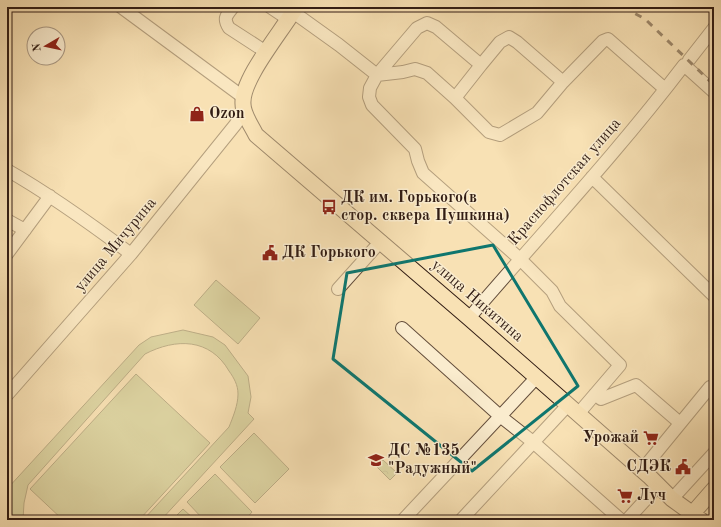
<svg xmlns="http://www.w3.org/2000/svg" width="721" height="527" font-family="'Old Standard TT',serif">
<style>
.grass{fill:#bdc38d;stroke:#787050}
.forest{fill:url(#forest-crowns);stroke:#787050}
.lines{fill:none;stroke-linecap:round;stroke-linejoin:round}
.minor-casing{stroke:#644e3c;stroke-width:14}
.major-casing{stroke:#321d14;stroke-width:17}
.minor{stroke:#faecce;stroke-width:12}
.major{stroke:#f8e1b4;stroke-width:15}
.rail{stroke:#321d14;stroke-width:3;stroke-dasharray:7 7;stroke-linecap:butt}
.marked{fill:none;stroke:#0f766e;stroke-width:3;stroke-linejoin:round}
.labels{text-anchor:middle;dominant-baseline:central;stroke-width:3;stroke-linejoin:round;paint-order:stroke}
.poi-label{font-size:16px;font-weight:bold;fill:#321d14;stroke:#faecce;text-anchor:start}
.street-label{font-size:16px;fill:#321d14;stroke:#faecce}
</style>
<defs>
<pattern id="forest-crowns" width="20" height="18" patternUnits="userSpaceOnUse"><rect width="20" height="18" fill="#bdc38d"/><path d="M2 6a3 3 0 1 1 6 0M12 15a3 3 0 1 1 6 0" fill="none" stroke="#a3a779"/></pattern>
</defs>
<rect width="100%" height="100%" fill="#f8e1b4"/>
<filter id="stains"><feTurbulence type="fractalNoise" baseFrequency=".005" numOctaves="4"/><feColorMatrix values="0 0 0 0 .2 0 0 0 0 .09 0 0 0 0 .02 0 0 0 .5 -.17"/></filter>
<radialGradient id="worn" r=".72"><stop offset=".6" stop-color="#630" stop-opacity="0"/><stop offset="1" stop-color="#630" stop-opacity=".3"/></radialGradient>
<!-- grass -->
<path class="grass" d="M 216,280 L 260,318 L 238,344 L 194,305 Z
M 183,330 L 213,337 L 225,345 L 248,376 L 251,397 L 248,413 L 254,419 L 161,520 L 143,520 L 229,427 C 233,417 238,405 238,394 C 238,385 234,378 229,371 C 210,338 176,338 145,354 L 28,485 L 24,503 L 23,520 L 10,520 L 10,504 L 7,501 L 7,489 L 139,345 L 151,337 Z
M 136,374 L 210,443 L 139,520 L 63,520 L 30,489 Z
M 254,433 L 289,469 L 255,503 L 220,467 Z
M 215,474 L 252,512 L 245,520 L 204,520 L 187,502 Z
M 183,509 L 195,520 L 172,520 Z"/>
<!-- forest -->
<path class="forest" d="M 383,460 L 397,473 L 390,480 L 376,466 Z"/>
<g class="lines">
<defs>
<path id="minor" d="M 121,7 L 243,97
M 233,7 C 226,16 223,18 229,28 L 266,52
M 270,7 L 288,19
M 293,12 L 339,45 L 377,75
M 689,60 L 714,28
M 377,75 L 403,72 L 415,69 L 427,73 L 455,98 L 489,132 L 500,135 L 537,113 L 563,82 L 603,41 L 608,39 L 665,89
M 563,82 L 517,42 L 509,37 L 500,42 L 481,65 L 436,27 L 427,23 L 417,28 L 377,75 L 370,88 L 369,97 L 372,105 L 415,149 L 418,161 L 423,173 L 520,259 L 552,291 L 560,306 L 620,365 L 578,414
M 455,98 L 481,65
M 7,170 C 51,195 91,224 131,254
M 592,177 L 714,296
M 7,220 L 25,230
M 7,254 L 50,196
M 338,289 L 381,241
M 469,318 C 541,234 617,153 684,65 L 714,92
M 402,328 L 500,416 L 533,442 L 621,520
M 595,394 L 601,399 L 636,385 L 680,423
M 7,395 L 131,254 L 235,125 L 244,112
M 642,470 L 710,387 L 714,391
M 672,499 L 714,453
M 403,520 L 536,378
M 461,520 L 568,405
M 627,520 L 658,486"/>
<path id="major" d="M 296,7 C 283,30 241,79 243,104 C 243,114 251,125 256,135 L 469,318 L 649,476 L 672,499 L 701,520
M 693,513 L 714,489"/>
</defs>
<!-- minor casing -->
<use href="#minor" class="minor-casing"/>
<!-- major casing -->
<use href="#major" class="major-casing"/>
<!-- minor -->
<use href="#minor" class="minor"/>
<!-- major -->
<use href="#major" class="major"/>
<!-- rail -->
<path class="rail" d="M 623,7 L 645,19 L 714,85"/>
</g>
<!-- marked area -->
<path d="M0 0H721V527H0ZM 493,245 L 578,386 L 472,471 L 333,359 L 347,273 Z" fill="#f8e1b4" fill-opacity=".55" fill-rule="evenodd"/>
<path class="marked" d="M 493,245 L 578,386 L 472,471 L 333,359 L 347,273 Z"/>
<!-- icons -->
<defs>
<symbol id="shop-bare" viewBox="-9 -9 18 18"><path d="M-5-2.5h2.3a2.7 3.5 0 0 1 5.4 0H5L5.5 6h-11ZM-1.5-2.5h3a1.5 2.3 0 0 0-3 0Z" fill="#8f2418" stroke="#faecce" stroke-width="2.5" paint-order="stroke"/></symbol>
<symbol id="bus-bare" viewBox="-9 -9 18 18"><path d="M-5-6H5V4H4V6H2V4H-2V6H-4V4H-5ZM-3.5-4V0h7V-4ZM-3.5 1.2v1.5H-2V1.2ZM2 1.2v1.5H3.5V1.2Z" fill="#8f2418" stroke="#faecce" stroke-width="2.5" paint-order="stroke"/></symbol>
<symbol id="civic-bare" viewBox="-9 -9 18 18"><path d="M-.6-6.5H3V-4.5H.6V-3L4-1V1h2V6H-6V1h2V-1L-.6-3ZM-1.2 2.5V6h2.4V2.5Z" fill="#8f2418" stroke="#faecce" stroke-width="2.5" paint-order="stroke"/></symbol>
<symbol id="supermarket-bare" viewBox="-9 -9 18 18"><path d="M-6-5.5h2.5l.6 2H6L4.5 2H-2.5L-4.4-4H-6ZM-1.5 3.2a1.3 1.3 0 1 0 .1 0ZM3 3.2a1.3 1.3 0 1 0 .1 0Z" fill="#8f2418" stroke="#faecce" stroke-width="2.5" paint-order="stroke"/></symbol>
<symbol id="school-bare" viewBox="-9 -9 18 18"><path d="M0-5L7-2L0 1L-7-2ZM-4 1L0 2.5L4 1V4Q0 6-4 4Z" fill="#8f2418" stroke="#faecce" stroke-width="2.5" paint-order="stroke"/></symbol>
</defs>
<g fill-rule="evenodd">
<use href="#shop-bare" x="186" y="103" width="22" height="22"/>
<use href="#bus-bare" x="318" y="196" width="22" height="22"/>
<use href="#civic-bare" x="259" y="242" width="22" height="22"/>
<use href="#supermarket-bare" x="640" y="427" width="22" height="22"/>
<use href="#school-bare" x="365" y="449" width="22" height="22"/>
<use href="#civic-bare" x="672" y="456" width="22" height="22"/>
<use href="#supermarket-bare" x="614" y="485" width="22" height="22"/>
</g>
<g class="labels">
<!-- poi labels -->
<g class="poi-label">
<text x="209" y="114">Ozon</text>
<text x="341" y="198">ДК им. Горького(в<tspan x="341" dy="18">стор. сквера Пушкина)</tspan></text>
<text x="282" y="253">ДК Горького</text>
<text x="639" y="438" text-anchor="end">Урожай</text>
<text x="388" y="451">ДС №135<tspan x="388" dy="18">"Радужный"</tspan></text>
<text x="671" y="467" text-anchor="end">СДЭК</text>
<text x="637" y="496">Луч</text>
</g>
<!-- street labels -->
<g class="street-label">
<text transform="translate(565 182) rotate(-49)">Краснофлотская улица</text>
<text transform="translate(116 245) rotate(-50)">улица Мичурина</text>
<text transform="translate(477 301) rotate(41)">улица Никитина</text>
</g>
</g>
<!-- margin -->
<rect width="721" height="527" fill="none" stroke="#f8e1b4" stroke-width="24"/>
<rect x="8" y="8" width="705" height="511" fill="none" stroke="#321d14" stroke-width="2"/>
<rect x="12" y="12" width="697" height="503" fill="none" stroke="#321d14"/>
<!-- north arrow -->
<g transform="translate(46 46) rotate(261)"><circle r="19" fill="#faecce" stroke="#aa9984"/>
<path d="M0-3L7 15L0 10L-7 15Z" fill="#8f2418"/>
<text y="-6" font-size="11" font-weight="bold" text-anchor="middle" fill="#321d14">N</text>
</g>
<rect width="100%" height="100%" filter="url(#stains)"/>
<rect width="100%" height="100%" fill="url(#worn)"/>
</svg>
